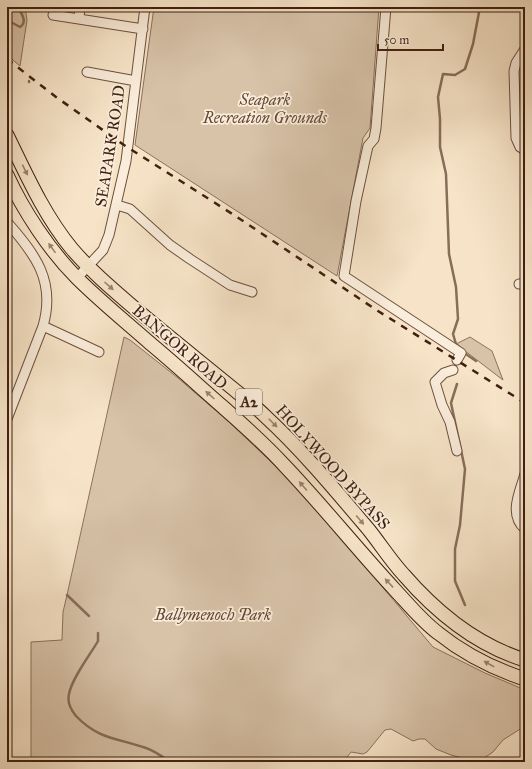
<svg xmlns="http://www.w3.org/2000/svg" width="532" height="769" font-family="'IM FELL Great Primer',serif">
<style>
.green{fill:#d8c3a9;stroke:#8c715c}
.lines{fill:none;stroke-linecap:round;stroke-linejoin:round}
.stream{stroke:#886d59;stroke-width:2.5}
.minor-casing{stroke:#6d503e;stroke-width:11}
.highway-casing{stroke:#3f1f10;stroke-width:15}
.minor{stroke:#faeddb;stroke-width:9}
.highway{stroke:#f7e4c8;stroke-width:13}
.rail{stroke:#3f1f10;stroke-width:2.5;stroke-dasharray:7 7;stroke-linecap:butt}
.oneway{fill:#9b826c}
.labels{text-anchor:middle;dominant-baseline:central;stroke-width:3.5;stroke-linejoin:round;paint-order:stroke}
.shield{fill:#faeddb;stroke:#775d4d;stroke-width:1}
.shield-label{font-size:15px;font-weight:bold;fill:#3f1f10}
.park-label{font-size:16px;font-style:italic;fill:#654836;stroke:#faeddb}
.street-label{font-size:16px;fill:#3f1f10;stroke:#faeddb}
</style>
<rect width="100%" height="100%" fill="#f7e4c8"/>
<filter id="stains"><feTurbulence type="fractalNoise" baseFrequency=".005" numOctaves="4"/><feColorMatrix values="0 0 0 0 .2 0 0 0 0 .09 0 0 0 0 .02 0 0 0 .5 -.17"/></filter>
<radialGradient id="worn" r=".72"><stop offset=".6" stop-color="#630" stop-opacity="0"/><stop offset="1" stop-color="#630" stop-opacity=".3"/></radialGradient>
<!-- green -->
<path class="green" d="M 7,7 L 25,7 L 27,20 L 20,66 L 7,55 Z
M 154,7 L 379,7 L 370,128 L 363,138 L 337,276 L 135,145 Z
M 124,337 L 130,340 L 178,378 L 229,422 L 286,476 L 326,520 L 433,647 L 485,673 L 525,690 L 525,726 L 503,740 L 493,752 L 481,760 L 474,761 L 451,755 L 436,749 L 425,739 L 419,739 L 413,741 L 391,729 L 385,730 L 367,752 L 363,754 L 351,752 L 343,762 L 31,762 L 31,642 L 62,640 L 63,612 L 67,595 Z
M 470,337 L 492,351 L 503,380 L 456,344 Z"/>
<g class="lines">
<!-- stream -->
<path class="stream" d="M 7,20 L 20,27 C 28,22 21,13 18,7
M 29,81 L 29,82
M 459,347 L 456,344 L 453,334 L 458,319 L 456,287 L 449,254 L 446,174 L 440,147 L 440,119 L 438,97 L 443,74 L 455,75 L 465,69 L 473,44 L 480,7
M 463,352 L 476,361
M 457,384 L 451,403 L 465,469 L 460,525 L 455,549 L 455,581 L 465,605
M 67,595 L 89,616
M 98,633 L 98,641 C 90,655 72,678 69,694 C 67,702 71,710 76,716 C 99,740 118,738 146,748 C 155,751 163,757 170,762"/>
<defs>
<path id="minor" d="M 386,7 L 376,128 L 374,139 L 368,146 L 356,201 L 344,276 L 461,353 L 457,360
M 53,15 L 143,29
M 79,19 L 80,7
M 525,49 L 516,63 L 514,71 L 516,138 L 520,147 L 525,150
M 87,72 L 136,81
M 117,205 L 130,209 L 170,245 L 190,259 L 230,285 L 252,292
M 7,222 C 35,254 56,281 43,326 L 7,419
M 77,278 L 103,250 L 109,235 L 126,161 L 145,7
M 519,284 L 525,284
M 43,326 L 99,352
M 453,370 L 444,373 L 435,382 L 442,405 L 450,422 L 457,451
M 525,474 C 520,492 508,514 525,529"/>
<path id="highway" d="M 7,135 C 26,174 44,215 72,249 C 90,270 111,288 132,306 C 164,333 198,360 231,387 C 242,396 255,406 265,416 C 303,451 336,491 369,530 C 381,545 391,561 404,575 C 437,613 476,645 525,660
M 7,175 C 23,210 49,250 77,278 C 100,301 126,322 151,344 C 175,364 199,386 223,407 C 243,425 265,444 284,465 C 323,506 358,550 396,591 C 409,605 422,621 438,633 C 463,653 494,669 525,679"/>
</defs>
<!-- minor casing -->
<use href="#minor" class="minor-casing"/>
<!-- highway casing -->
<use href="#highway" class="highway-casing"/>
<!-- minor -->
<use href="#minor" class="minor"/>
<!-- highway -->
<use href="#highway" class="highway"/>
<!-- rail -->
<path class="rail" d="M 7,59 L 56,97 L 124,145 L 234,215 L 378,311 L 525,403"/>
</g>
<!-- one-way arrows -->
<defs><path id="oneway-solid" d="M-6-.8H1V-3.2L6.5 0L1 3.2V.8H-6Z"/></defs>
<g class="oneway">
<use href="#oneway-solid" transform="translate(25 170) rotate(64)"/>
<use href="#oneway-solid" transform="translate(52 248) rotate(-126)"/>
<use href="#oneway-solid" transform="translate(109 286) rotate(42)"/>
<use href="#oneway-solid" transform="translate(210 395) rotate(-138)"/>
<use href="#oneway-solid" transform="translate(273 423) rotate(45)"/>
<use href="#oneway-solid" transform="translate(303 486) rotate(-131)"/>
<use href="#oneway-solid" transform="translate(360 520) rotate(50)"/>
<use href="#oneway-solid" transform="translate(389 583) rotate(-133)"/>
<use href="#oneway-solid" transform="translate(489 664) rotate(-151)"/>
</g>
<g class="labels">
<!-- shield labels -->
<rect class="shield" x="236" y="389" width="26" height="26" rx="3"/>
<g class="shield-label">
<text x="249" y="402">A2</text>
</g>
<!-- park labels -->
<g class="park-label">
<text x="265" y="99">Seapark<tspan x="265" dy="18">Recreation Grounds</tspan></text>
<text x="213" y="614">Ballymenoch Park</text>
</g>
<!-- street labels -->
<g class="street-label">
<text transform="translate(110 146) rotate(-81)">SEAPARK ROAD</text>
<text transform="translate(180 347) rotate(41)">BANGOR ROAD</text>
<text transform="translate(333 467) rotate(48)">HOLYWOOD BYPASS</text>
</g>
</g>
<!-- margin -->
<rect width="532" height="769" fill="none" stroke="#f7e4c8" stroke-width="24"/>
<rect x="8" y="8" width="516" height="753" fill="none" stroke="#3f1f10" stroke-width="2"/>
<rect x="12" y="12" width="508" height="745" fill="none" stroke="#3f1f10"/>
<!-- scale -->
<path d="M378 44v6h65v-6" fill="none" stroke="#3f1f10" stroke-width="2"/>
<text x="384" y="44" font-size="12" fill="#3f1f10" stroke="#faeddb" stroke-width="3" paint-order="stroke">50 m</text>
<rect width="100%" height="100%" filter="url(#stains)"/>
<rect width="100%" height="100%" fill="url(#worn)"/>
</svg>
